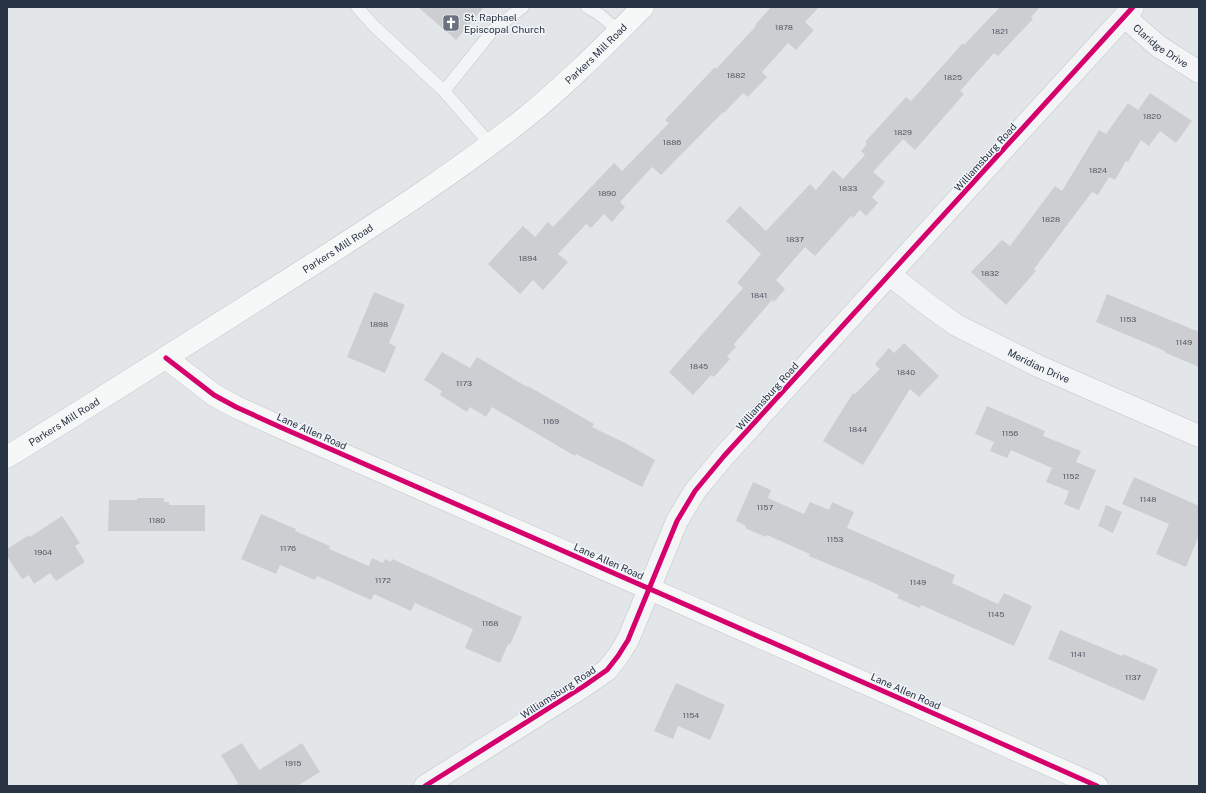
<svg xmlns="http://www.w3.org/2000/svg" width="1206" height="793" font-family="'Public Sans',sans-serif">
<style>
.building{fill:#ccced1}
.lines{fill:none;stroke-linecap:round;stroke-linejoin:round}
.lane-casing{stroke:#c1c4c7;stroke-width:13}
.street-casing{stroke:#c1c4c7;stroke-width:23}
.secondary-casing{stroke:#c1c4c7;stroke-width:23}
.lane{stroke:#f2f4f5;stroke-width:12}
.street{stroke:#f2f4f5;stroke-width:22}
.secondary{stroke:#f6f7f7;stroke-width:22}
.cycleway-casing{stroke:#f1f4f8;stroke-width:8}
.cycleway{stroke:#d6006c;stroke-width:5}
.labels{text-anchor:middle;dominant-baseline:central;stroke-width:3;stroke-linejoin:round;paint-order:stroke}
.number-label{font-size:8px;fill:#525a68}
.poi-label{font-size:10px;fill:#283344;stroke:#f1f4f8;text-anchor:start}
.street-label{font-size:10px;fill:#283344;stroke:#f1f4f8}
</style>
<rect width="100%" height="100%" fill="#e3e6e9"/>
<!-- building -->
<path class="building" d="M 418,7 L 484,7 L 456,40 Z
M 771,7 L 819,7 L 805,22 L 814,30 L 796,50 L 788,43 L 762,72 L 767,77 L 748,97 L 743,93 L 724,113 L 723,112 L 661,175 L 652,167 L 620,202 L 625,207 L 612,222 L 604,214 L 591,228 L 586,224 L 558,254 L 568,262 L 543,290 L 533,280 L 520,294 L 488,264 L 523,226 L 535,237 L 548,222 L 553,227 L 614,163 L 622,171 L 669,123 L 665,120 L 715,67 L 716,69 L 756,26 L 755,25 Z
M 1000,7 L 1040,7 L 1031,17 L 1033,19 L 998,56 L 994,53 L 960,91 L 964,94 L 915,150 L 903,139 L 873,172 L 885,182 L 872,197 L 878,203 L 866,216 L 860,210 L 853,218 L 851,216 L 815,256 L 805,247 L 776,280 L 785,289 L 774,302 L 772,300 L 734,344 L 736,347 L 727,356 L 730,359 L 714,377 L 711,375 L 693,395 L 669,372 L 743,288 L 737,283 L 761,254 L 726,221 L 740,206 L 766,231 L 810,184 L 816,190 L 833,170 L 843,179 L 865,155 L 861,151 L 867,144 L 865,142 L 906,97 L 911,101 L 963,43 L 964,45 Z
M 1150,93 L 1192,121 L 1176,143 L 1160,131 L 1149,146 L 1141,140 L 1128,162 L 1126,161 L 1115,180 L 1109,177 L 1098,195 L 1092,192 L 1034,269 L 1036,271 L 1006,305 L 971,272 L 1002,240 L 1010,246 L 1055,186 L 1062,191 L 1099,130 L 1106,134 L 1128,103 L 1138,110 Z
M 374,292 L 405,305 L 389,343 L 396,347 L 385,373 L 347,357 Z
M 1107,294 L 1199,332 L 1199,367 L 1164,352 L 1165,351 L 1096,322 Z
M 904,343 L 939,376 L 919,397 L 910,389 L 863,465 L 823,441 L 853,393 L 855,394 L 880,369 L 875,364 L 889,348 L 894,353 Z
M 442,352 L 470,368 L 477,357 L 527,387 L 528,386 L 594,424 L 592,427 L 627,444 L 655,460 L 642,487 L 576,454 L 575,456 L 492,407 L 486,417 L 470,407 L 467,412 L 440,395 L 442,391 L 424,380 Z
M 987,406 L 1045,431 L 1043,436 L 1081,451 L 1076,462 L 1096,470 L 1079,510 L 1064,504 L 1069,491 L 1046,482 L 1052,468 L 1011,450 L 1007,458 L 990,451 L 994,442 L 975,434 Z
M 1134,477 L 1199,506 L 1199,535 L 1186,567 L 1156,554 L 1169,524 L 1122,504 Z
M 753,482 L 771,490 L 768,498 L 804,514 L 810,502 L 829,510 L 832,502 L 854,512 L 847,528 L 955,575 L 952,583 L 998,604 L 1004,593 L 1032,606 L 1014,646 L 921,605 L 920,608 L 897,598 L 899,595 L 876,584 L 809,556 L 810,554 L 767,535 L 766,537 L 745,528 L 746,526 L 736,521 Z
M 137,498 L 164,498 L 164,502 L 169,502 L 169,505 L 205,505 L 205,531 L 108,531 L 109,500 L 137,500 Z
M 1106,505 L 1122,512 L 1113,533 L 1098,526 Z
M 261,514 L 296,529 L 295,531 L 330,546 L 329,549 L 369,566 L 372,558 L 383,563 L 385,559 L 391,562 L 392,559 L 522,617 L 510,645 L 508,644 L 500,663 L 465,648 L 473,629 L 415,603 L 411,611 L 374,594 L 371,600 L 317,576 L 315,580 L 280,565 L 276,574 L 241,559 Z
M 62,516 L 80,543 L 75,546 L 85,562 L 56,581 L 50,573 L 34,584 L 29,575 L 22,579 L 7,556 L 7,549 L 29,535 L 30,537 Z
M 1060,630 L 1122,656 L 1123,654 L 1158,669 L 1144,701 L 1048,659 Z
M 676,683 L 725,705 L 710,740 L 678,726 L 673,739 L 654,731 Z
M 242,743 L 259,770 L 302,743 L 320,772 L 297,786 L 234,786 L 238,783 L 221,755 Z"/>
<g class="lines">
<defs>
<path id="lane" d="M 357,7 L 374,26 L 444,91 L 490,144
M 587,7 L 600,15 L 619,31
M 444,91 L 494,29 L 523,7"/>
<g id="street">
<path id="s1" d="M 1125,17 L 1158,46 L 1199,72"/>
<path id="s2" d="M 890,275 L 927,304 L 956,325 L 1038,366 L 1199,436"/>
<path d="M 425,786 L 584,686 L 607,670 L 618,656 L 628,640 L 677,521 L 695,491 L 724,456 L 1133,7"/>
</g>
<g id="secondary">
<path d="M 166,358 L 214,395 L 236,407 L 280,427 L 908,702 L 1097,786"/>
<path id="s3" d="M 7,457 C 104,397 200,336 296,275 C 374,225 453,175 526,117 C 568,83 605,45 643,7"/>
</g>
</defs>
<!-- lane casing -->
<use href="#lane" class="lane-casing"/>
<!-- street casing -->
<use href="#street" class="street-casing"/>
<!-- secondary casing -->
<use href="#secondary" class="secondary-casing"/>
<!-- lane -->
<use href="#lane" class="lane"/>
<!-- street -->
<use href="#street" class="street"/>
<!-- secondary -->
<use href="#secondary" class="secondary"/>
<defs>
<path id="cycleway" d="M 166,358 L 214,395 L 236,407 L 280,427 L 908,702 L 1097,786
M 425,786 L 584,686 L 607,670 L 618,656 L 628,640 L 677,521 L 695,491 L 724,456 L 1133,7"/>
</defs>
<!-- cycleway casing -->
<use href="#cycleway" class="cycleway-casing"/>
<!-- cycleway -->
<use href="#cycleway" class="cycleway"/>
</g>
<!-- icons -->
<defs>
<symbol id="church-square" viewBox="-11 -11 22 22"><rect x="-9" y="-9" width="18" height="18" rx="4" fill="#69727e" stroke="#f1f4f8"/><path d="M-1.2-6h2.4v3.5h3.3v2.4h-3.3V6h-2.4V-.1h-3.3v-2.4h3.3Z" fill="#fff"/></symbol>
</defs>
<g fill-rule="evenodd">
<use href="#church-square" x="441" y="13" width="20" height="20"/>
</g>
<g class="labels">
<!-- number labels -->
<g class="number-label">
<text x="784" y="27">1878</text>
<text x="1000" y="31">1821</text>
<text x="736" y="75">1882</text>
<text x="953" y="77">1825</text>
<text x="1152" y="116">1820</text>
<text x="903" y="132">1829</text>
<text x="672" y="142">1886</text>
<text x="1098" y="170">1824</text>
<text x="848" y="188">1833</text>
<text x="607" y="193">1890</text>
<text x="1051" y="219">1828</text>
<text x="795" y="239">1837</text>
<text x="528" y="258">1894</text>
<text x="990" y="273">1832</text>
<text x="759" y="295">1841</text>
<text x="1128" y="319">1153</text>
<text x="379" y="324">1898</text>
<text x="1184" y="342">1149</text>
<text x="699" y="366">1845</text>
<text x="906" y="372">1840</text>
<text x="464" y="383">1173</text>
<text x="551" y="421">1169</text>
<text x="858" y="429">1844</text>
<text x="1010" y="433">1156</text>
<text x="1071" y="476">1152</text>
<text x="1148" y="499">1148</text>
<text x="765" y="507">1157</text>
<text x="157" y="520">1180</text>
<text x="835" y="539">1153</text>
<text x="288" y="548">1176</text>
<text x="43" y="552">1904</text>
<text x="383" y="580">1172</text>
<text x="918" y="582">1149</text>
<text x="996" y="614">1145</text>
<text x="490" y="623">1168</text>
<text x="1078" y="654">1141</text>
<text x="1133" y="677">1137</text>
<text x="691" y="715">1154</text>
<text x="293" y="763">1915</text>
</g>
<!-- poi labels -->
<g class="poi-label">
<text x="464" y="17">St. Raphael<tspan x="464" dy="12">Episcopal Church</tspan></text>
</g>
<!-- street labels -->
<g class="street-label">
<text stroke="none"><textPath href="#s1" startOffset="46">Claridge Drive</textPath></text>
<text stroke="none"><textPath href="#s3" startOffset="715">Parkers Mill Road</textPath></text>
<text transform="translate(985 157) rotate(-48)">Williamsburg Road</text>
<text stroke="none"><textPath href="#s3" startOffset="391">Parkers Mill Road</textPath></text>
<text stroke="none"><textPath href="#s2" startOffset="175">Meridian Drive</textPath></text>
<text transform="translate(767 396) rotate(-48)">Williamsburg Road</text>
<text stroke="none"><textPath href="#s3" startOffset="67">Parkers Mill Road</textPath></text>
<text transform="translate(312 431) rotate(24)">Lane Allen Road</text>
<text transform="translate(609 561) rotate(24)">Lane Allen Road</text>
<text transform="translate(906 691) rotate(24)">Lane Allen Road</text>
<text transform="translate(558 692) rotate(-33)">Williamsburg Road</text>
</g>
</g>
<!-- border -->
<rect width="1206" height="793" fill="none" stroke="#283344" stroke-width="16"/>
</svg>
